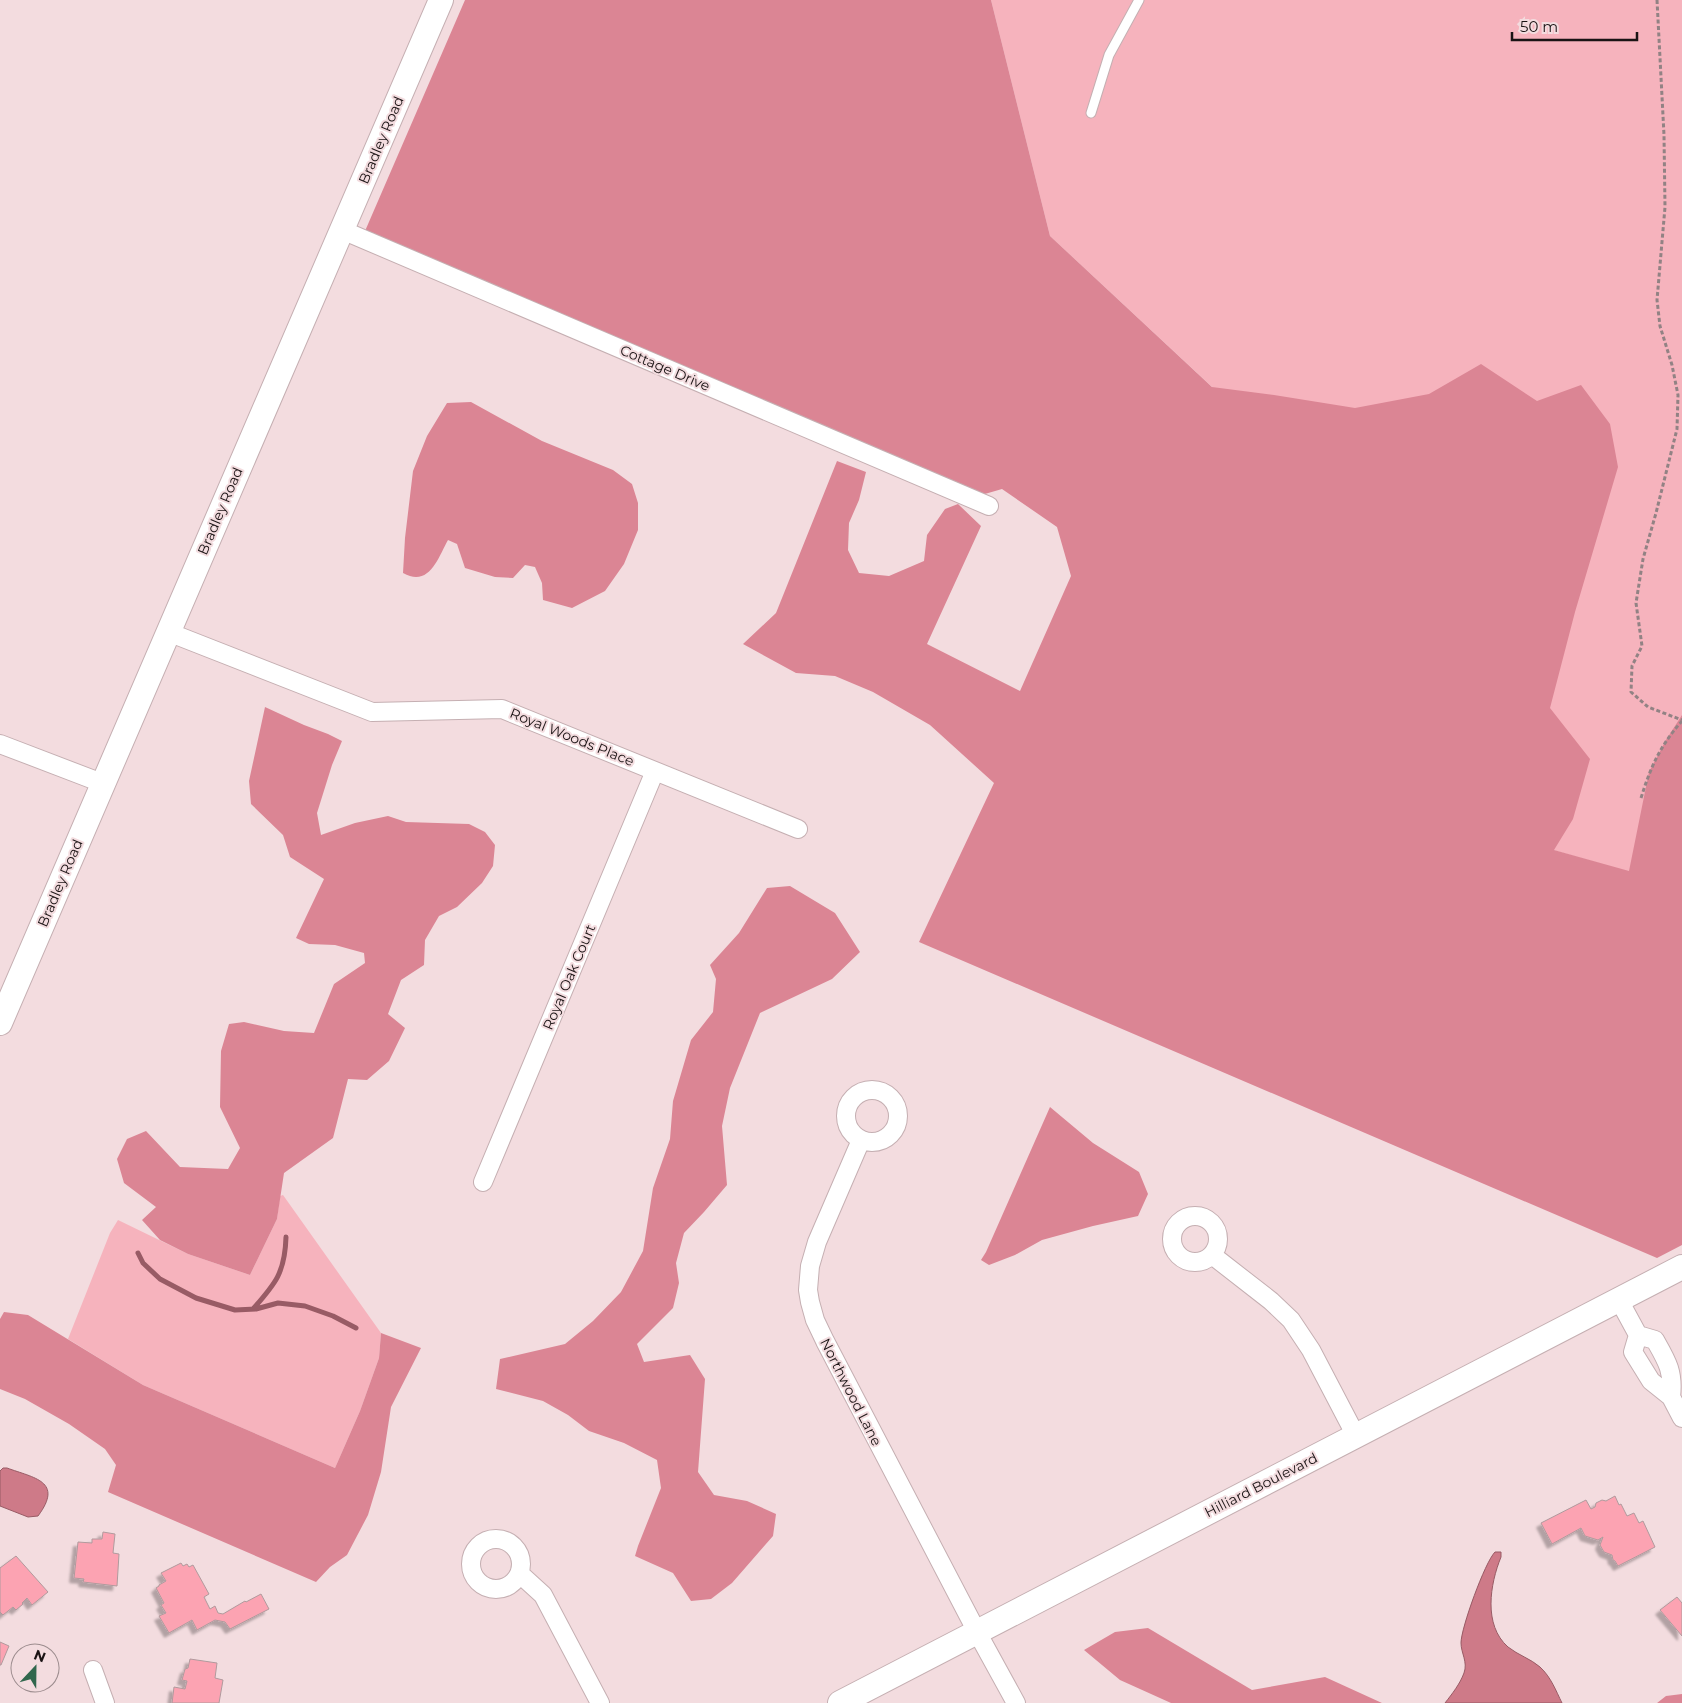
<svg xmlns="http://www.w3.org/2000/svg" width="1682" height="1703" font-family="Montserrat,sans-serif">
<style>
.green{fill:#f6b3bd}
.forest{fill:#db8594}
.water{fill:#ce7a88;stroke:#985b65}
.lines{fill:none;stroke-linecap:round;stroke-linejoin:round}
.stream{stroke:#985b65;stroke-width:5}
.building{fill:#fca3b2;stroke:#b09a9d;filter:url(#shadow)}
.lane-casing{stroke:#c5afb2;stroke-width:11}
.street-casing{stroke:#c5afb2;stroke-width:20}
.secondary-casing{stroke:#c5afb2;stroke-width:26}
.path{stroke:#928284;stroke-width:3;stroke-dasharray:4 2.5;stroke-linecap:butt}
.lane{stroke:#fff;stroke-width:9}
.street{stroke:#fff;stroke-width:18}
.secondary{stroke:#fff;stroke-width:24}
.labels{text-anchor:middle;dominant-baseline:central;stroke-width:4;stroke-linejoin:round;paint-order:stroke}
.street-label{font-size:14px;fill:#1a1314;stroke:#f3dcdf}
</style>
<defs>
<filter id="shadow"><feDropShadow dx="-4.5" dy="4.5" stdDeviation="1" flood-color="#0004"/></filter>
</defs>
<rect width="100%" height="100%" fill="#f3dcdf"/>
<!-- green -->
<path class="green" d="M 991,0 L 1682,0 L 1682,887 L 1553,850 L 1238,411 L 1050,236 Z
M 283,1195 L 381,1333 L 379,1358 L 360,1411 L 335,1468 L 143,1385 L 68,1339 L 110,1233 L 118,1220 L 188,1254 L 250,1275 L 277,1219 L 280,1196 Z"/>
<!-- forest -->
<path class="forest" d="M 465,0 L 991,0 L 1050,236 L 1212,387 L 1274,395 L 1355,408 L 1429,394 L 1481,364 L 1537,401 L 1581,385 L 1610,424 L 1618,467 L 1575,612 L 1550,708 L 1590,759 L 1573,819 L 1554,850 L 1629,871 L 1649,772 L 1666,740 L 1682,715 L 1682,1245 L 1657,1258 L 919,942 L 994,783 L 930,725 L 873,692 L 835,676 L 796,673 L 743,644 L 776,613 L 837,461 L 866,472 L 859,500 L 849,523 L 848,550 L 859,573 L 889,576 L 924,561 L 927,535 L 945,509 L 958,504 L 981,526 L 927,644 L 1020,691 L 1071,576 L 1057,527 L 1002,489 L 971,498 L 362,238 Z
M 471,402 L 542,441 L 613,470 L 632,484 L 638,503 L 638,530 L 624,564 L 605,591 L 572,608 L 543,600 L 542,583 L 535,567 L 525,565 L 513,578 L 495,577 L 465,568 L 457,544 L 448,540 C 438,558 429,588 403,573 L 405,538 L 413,471 L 427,436 L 447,403 Z
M 265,707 L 304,725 L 328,734 L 342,741 L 332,765 L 317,813 L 321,835 L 355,823 L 388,816 L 406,822 L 469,824 L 485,832 L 495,845 L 493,866 L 482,883 L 457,907 L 439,916 L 425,940 L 424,965 L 401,980 L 388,1014 L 405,1028 L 389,1061 L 367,1080 L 348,1079 L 333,1138 L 284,1173 L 277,1219 L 250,1275 L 188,1254 L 160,1240 L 142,1220 L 156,1207 L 124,1183 L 117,1159 L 127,1139 L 146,1131 L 180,1167 L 228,1169 L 240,1148 L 220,1107 L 221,1051 L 229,1024 L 244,1022 L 284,1031 L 314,1033 L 334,984 L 365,963 L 364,953 L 335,945 L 309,944 L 296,938 L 324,879 L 290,857 L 283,835 L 251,804 L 249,781 Z
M 790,886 L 835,913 L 860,952 L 832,979 L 760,1013 L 730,1088 L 722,1126 L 727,1185 L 704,1212 L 684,1233 L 676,1263 L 679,1283 L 673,1308 L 637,1344 L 644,1362 L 690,1355 L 705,1379 L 698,1472 L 714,1495 L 747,1501 L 776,1514 L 773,1536 L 732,1583 L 711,1599 L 691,1601 L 673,1573 L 635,1556 L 638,1546 L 661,1488 L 657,1460 L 624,1443 L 589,1431 L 568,1415 L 543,1401 L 496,1389 L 500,1359 L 565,1344 L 593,1321 L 621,1292 L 643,1251 L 653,1188 L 670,1139 L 673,1101 L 691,1040 L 713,1012 L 716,979 L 710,965 L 739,933 L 767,888 Z
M 1050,1107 L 1093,1143 L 1139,1172 L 1148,1194 L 1138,1216 L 1093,1226 L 1042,1240 L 1015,1255 L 989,1265 L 981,1260 L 986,1252 Z
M 4,1312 L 28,1315 L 143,1385 L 335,1468 L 360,1411 L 379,1358 L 381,1333 L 421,1348 L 391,1407 L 381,1472 L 368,1515 L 347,1555 L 330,1567 L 316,1582 L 108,1492 L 116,1465 L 105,1449 L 69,1424 L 25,1399 L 0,1389 L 0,1319 Z
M 1148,1628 L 1252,1690 L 1325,1677 L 1382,1703 L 1171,1703 L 1120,1680 L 1084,1650 L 1115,1632 Z
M 1682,1694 L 1682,1703 L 1657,1703 L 1666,1696 Z"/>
<!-- water -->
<path class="water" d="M 3,1468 L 7,1468 C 34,1478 64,1481 38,1516 L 28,1517 L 0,1506 L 0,1471 Z
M 1495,1552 L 1501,1552 L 1501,1557 C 1490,1584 1483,1625 1508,1647 C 1518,1655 1531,1659 1540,1667 C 1551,1677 1556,1691 1562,1703 L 1445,1703 C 1452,1694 1460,1684 1464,1673 C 1468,1662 1461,1653 1461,1643 C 1461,1628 1485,1562 1495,1552 Z"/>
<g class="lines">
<!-- stream -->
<path class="stream" d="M 138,1253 L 143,1263 L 160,1279 L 196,1298 L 235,1310 L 256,1309 L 278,1303 L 305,1306 L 333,1316 L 356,1328
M 253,1309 C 275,1284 285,1273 286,1237"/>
</g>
<!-- building -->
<path class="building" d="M 1615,1496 L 1619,1505 L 1621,1504 L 1627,1516 L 1634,1513 L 1639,1523 L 1643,1521 L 1655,1547 L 1618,1566 L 1615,1561 L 1613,1560 L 1612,1555 L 1604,1552 L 1600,1545 L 1603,1537 L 1598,1540 L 1585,1536 L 1581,1528 L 1552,1544 L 1541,1523 L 1586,1500 L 1591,1509 L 1595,1507 L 1596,1503 L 1602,1500 L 1606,1501 Z
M 103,1532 L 115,1534 L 113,1553 L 119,1554 L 117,1586 L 83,1582 L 84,1579 L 74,1578 L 78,1542 L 92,1543 L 92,1539 L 102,1539 Z
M 16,1556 L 48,1592 L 32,1605 L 27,1598 L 22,1603 L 23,1604 L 16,1610 L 13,1607 L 3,1615 L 0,1612 L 0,1568 Z
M 181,1563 L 183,1566 L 187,1564 L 189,1567 L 193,1565 L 209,1594 L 204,1597 L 210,1609 L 215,1606 L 218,1613 L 223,1614 L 245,1601 L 246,1602 L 261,1594 L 269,1609 L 230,1629 L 225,1622 L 215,1620 L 197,1630 L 192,1620 L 169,1633 L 159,1616 L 166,1613 L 161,1605 L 164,1603 L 156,1588 L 159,1586 L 159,1585 L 166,1581 L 161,1573 Z
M 1677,1597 L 1682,1603 L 1682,1636 L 1660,1610 Z
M 0,1642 L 9,1646 L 1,1665 L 0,1665 Z
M 190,1659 L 217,1663 L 215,1678 L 223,1680 L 219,1703 L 172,1703 L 174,1687 L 185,1689 L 187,1681 L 182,1680 L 185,1669 L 188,1668 Z"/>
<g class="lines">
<defs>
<path id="lane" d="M 1091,113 L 1109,55 L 1139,0"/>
<path id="street" d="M 342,230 L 989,506
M 168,632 L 372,712 L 502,709 L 798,829
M 0,744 L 102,783
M846 1116a26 26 0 1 1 52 0a26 26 0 1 1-52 0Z
M 861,1140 L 817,1242 L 810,1266 L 808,1290 L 810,1302 L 815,1320 L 825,1341 L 977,1632 L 1016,1703
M 483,1182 L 655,771
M1172 1239a23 23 0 1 1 46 0a23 23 0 1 1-46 0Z
M 1212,1255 L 1271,1301 L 1291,1320 L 1311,1350 L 1356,1436
M 1619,1300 L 1638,1335
M 1671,1397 C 1674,1372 1667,1361 1655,1340 L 1638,1335 L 1633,1352 L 1651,1381 L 1671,1397 L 1682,1418
M471 1564a25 25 0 1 1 50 0a25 25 0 1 1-50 0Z
M 520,1574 L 543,1595 L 600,1703
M 93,1670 L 105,1703"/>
<path id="secondary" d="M 0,1023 L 441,0
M 840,1703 L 1682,1267"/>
</defs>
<!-- lane casing -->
<use href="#lane" class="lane-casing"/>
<!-- street casing -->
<use href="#street" class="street-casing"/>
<!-- secondary casing -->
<use href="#secondary" class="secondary-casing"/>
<!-- path -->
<path class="path" d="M 1657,0 L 1664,135 L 1665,207 L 1657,300 L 1660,326 L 1672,365 L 1678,395 L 1677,429 L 1656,513 L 1643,559 L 1636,603 L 1642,646 L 1632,666 L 1631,692 L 1648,707 L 1682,720
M 1641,798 C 1651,766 1660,746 1682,721"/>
<!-- lane -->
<use href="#lane" class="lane"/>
<!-- street -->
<use href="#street" class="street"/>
<!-- secondary -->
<use href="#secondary" class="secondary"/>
</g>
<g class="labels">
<!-- street labels -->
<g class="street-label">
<text transform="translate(381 140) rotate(-67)">Bradley Road</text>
<text transform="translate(665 368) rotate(23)">Cottage Drive</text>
<text transform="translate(220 511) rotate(-67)">Bradley Road</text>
<text transform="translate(572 737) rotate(22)">Royal Woods Place</text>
<text transform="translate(60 883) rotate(-67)">Bradley Road</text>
<text transform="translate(569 977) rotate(-67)">Royal Oak Court</text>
<text transform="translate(851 1392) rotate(63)">Northwood Lane</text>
<text transform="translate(1261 1485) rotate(-27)">Hilliard Boulevard</text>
</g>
</g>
<!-- north arrow -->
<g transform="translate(35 1668) rotate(22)"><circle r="24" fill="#f3dcdf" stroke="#9c8c8e"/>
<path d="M0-4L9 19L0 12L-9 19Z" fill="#31674d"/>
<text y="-8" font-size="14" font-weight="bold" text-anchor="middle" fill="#1a1314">N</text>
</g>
<!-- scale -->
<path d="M1512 32v8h125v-8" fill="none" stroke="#1a1314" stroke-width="2.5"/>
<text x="1520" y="32" font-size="15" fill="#1a1314" stroke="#f3dcdf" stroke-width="4" paint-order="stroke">50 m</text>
</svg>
